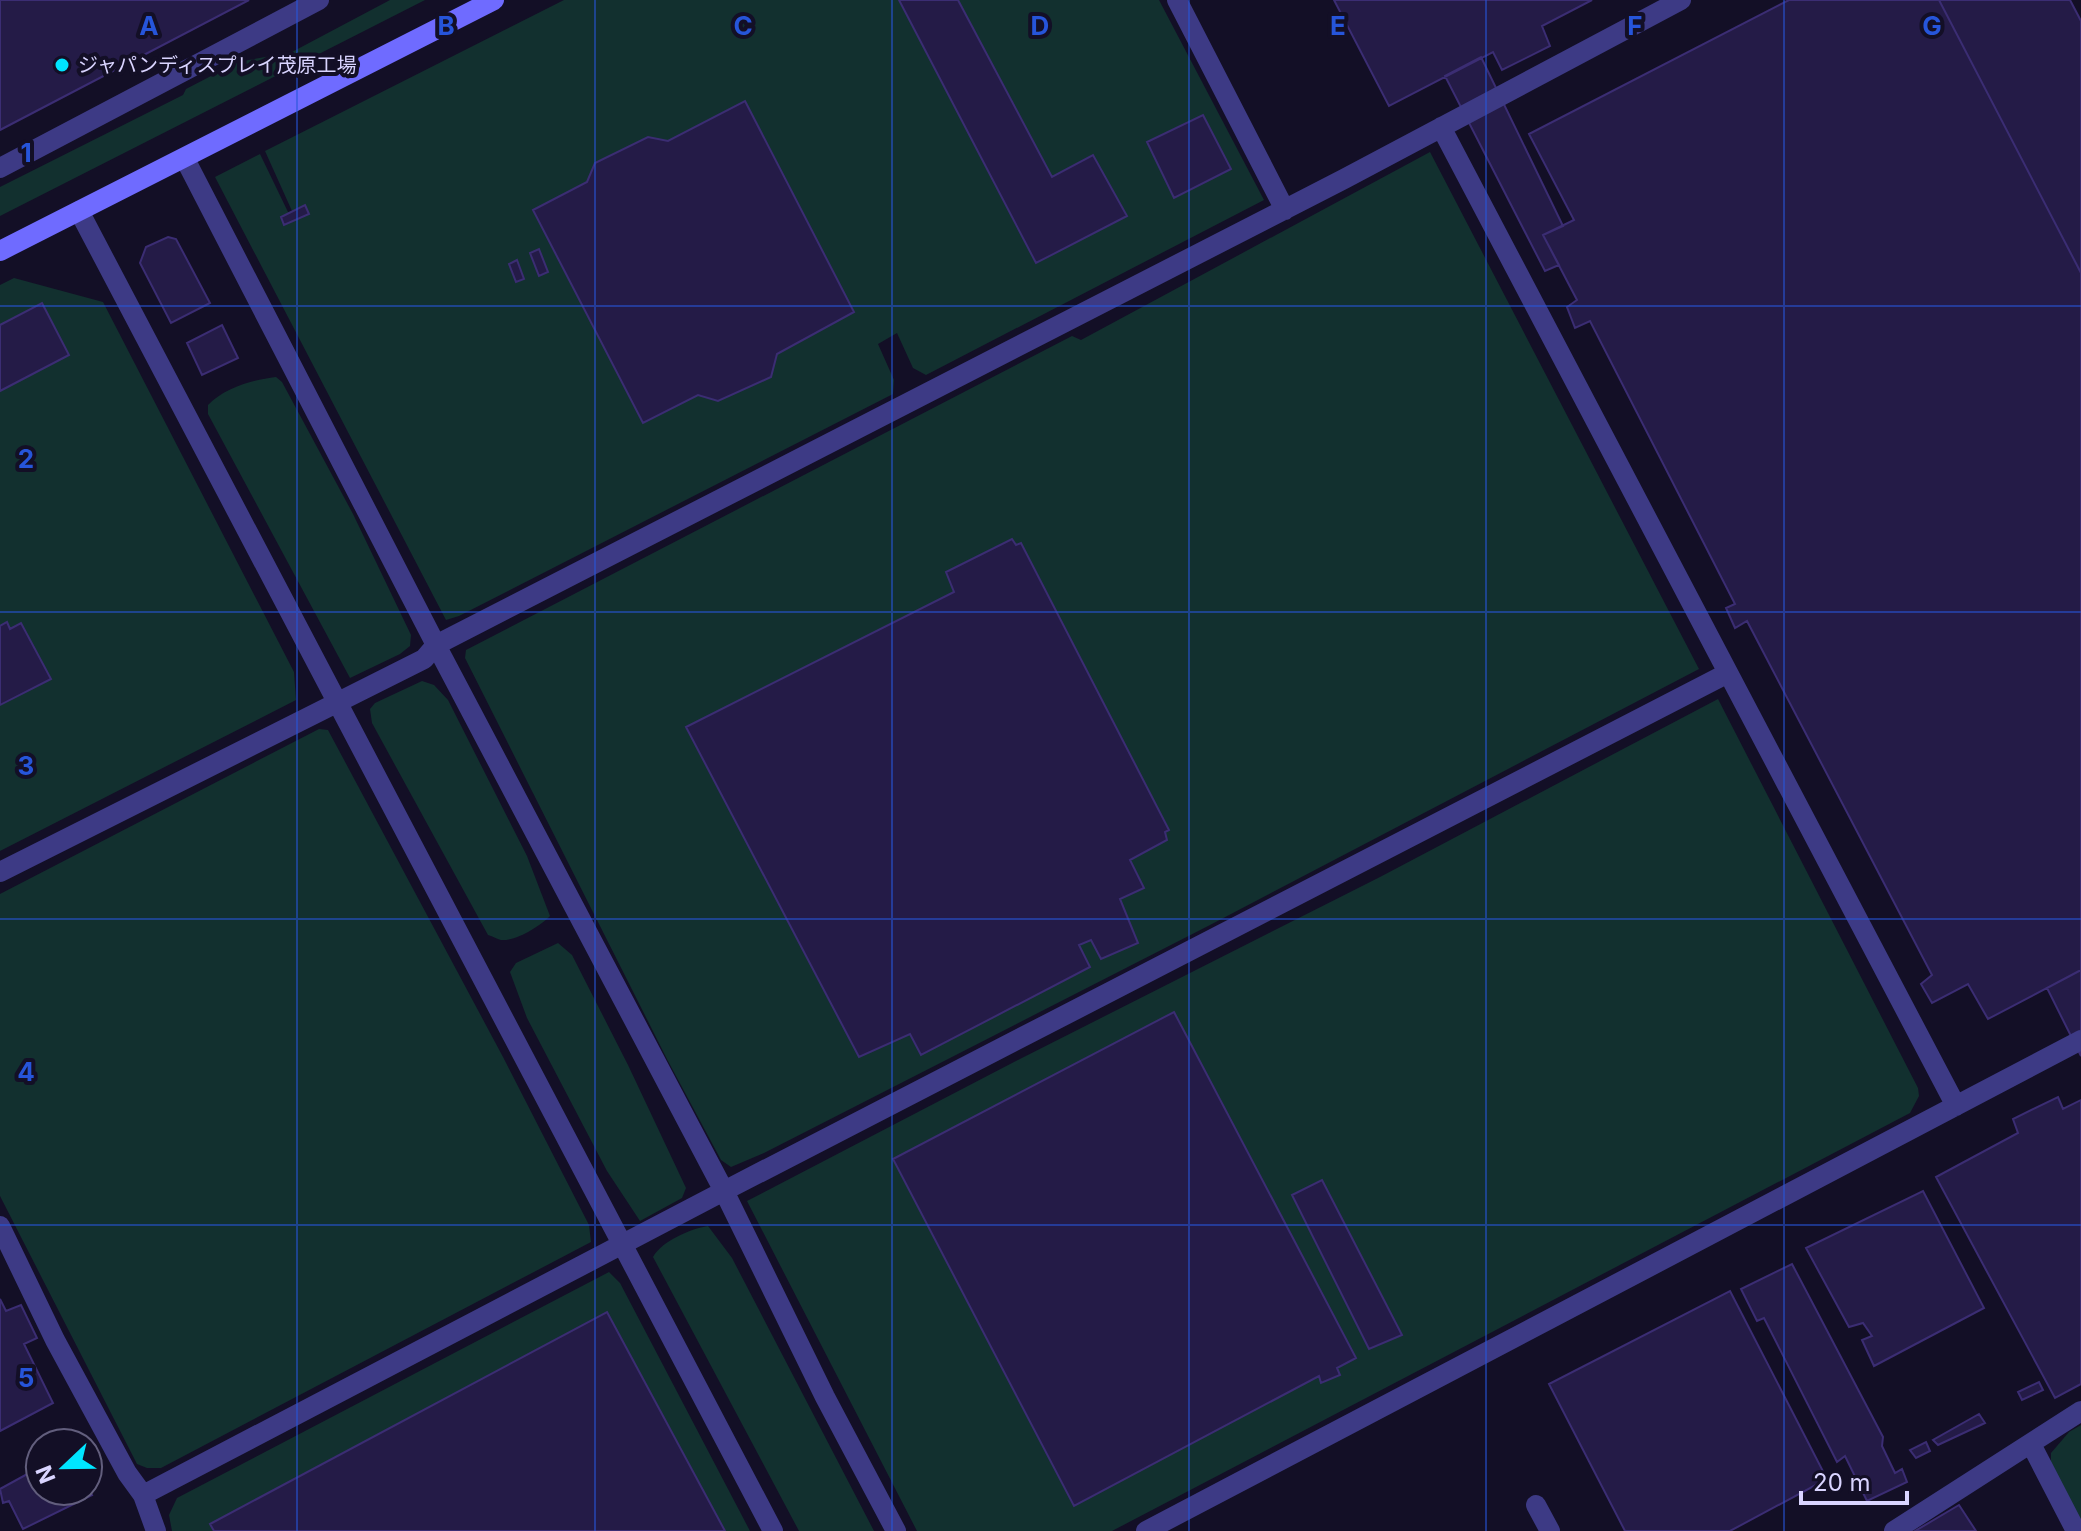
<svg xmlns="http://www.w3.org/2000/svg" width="2081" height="1531" font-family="Inter,'Noto Sans JP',sans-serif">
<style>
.green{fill:#12302f}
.building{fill:#241b47;stroke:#3b2d73;stroke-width:2}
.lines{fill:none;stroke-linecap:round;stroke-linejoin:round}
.lane{stroke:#3d3a85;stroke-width:20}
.street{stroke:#3d3a85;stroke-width:20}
.secondary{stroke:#6f6bff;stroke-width:20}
.grid{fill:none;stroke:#2655da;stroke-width:2;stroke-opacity:0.55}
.poi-dot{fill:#00e5ff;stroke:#130f26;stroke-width:3}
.labels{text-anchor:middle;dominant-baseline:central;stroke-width:8;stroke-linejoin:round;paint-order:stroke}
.poi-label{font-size:20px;fill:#d9d4ff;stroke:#130f26;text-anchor:start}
.grid-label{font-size:26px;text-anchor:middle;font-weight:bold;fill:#2655da;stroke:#130f26;stroke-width:8;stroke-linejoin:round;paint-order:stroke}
</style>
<rect width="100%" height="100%" fill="#130f26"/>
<!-- green -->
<path class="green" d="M 390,0 L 425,0 L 0,216 L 0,187 L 183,95 L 186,89 L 238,62 L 292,52 Z
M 564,0 L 1159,0 L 1264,200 L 926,375 L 913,368 L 897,333 L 878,344 L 894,380 L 893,394 L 459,616 L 446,620 L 215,177 L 260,154 L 288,212 L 292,211 L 265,151 Z
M 1430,152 L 1699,669 L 1210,925 L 764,1153 L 731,1167 L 721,1160 L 668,1061 L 465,658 L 466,650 L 1072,336 L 1081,340 Z
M 14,278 L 103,302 L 294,672 L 296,700 L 0,851 L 0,285 Z
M 276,377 L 282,382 L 353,514 L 411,635 L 410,646 L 400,654 L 350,678 L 208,414 L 208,405 C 226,387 252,380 276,377 Z
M 422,681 L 434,685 L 448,700 L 527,856 L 550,916 C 540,926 517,941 501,940 C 500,940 489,935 488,935 L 372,723 L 370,709 L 375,703 Z
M 1718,699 L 1918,1088 L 1919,1096 L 1910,1113 L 1112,1531 L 917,1531 L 747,1201 L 1014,1062 L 1380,877 Z
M 319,729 L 328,730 L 503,1057 L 589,1225 L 591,1242 L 161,1468 L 147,1468 L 137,1464 L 0,1196 L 0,894 Z
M 558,943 L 572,955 L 628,1065 L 686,1188 L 682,1198 L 640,1221 L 607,1171 L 527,1018 L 510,972 L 516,963 Z
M 708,1226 L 732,1258 L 874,1531 L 799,1531 L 653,1257 C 662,1241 690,1229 708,1226 Z
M 609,1272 L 620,1283 L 750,1531 L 172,1531 L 169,1515 L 177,1498 Z
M 2081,1425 L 2081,1528 L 2051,1473 L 2051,1453 L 2069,1432 Z"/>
<!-- building -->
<path class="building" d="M 0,0 L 249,0 L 0,130 Z
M 899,0 L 958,0 L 1052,177 L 1093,155 L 1127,216 L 1036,263 Z
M 1334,0 L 1592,0 L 1542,26 L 1550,46 L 1502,70 L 1493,52 L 1389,106 Z
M 1789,0 L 1939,0 L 2081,273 L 2081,970 L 1988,1019 L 1968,984 L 1932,1003 L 1921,984 L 1932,975 L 1747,621 L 1735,628 L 1726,608 L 1735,604 L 1590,321 L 1575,328 L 1567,307 L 1577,300 L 1543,235 L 1574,220 L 1529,134 Z
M 1939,0 L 2070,0 L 2081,21 L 2081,273 Z
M 1481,57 L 1563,226 L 1543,235 L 1559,265 L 1545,271 L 1445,76 Z
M 745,101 L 854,312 L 777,354 L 771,377 L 718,401 L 698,395 L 643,423 L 533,210 L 587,182 L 595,163 L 648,137 L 668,141 Z
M 1203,115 L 1231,169 L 1174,198 L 1147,142 Z
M 305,205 L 309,214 L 284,225 L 281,217 Z
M 168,237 L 176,239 L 210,303 L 171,323 L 140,263 L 146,247 Z
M 539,249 L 548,272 L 539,276 L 530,253 Z
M 517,260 L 524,279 L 516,282 L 509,264 Z
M 42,303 L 69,355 L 0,391 L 0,325 Z
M 222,325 L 238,358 L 202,375 L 187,343 Z
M 1012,539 L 1016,545 L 1021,543 L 1169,830 L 1165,832 L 1167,840 L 1130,860 L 1144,888 L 1120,899 L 1138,943 L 1101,959 L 1091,940 L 1079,945 L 1090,967 L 921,1055 L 910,1034 L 859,1057 L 686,727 L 954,592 L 946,572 Z
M 7,622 L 10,629 L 21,623 L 51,679 L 0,705 L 0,626 Z
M 2081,970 L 2081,1056 L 2047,988 Z
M 1174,1012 L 1356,1358 L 1337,1368 L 1340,1375 L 1321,1383 L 1319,1376 L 1074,1506 L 893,1159 Z
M 2058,1097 L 2063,1109 L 2081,1100 L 2081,1384 L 2055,1398 L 1936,1177 L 2018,1133 L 2013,1119 Z
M 1322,1180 L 1402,1335 L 1369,1349 L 1292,1195 Z
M 1923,1191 L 1984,1308 L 1874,1366 L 1862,1340 L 1872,1336 L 1863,1323 L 1849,1327 L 1806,1248 Z
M 1792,1264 L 1883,1437 L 1882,1446 L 1895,1473 L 1902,1469 L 1907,1482 L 1867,1501 L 1845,1456 L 1837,1462 L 1764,1318 L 1757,1321 L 1741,1289 Z
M 1730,1291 L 1827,1479 L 1730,1531 L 1625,1531 L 1549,1384 Z
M 0,1299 L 6,1311 L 21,1305 L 37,1338 L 24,1344 L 53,1403 L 0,1431 Z
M 607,1312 L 725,1531 L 214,1531 L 210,1524 Z
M 2039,1382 L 2043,1390 L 2022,1400 L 2018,1392 Z
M 1979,1414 L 1985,1423 L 1938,1445 L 1933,1440 Z
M 1926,1442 L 1930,1451 L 1916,1458 L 1910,1450 Z
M 40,1467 L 40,1491 L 88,1491 L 88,1488 L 92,1495 L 23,1529 L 9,1501 L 3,1503 L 0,1489 Z
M 1959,1505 L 1976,1531 L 1915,1531 Z"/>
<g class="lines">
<!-- lane -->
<path class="lane" d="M 1177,0 L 1285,210
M 1441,127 L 1956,1106
M 185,159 L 436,645 L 724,1191 L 825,1397 L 896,1531
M 0,168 L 319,0
M 79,211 L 773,1531
M 0,872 L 424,659 L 436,645 L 1344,179 L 1681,0
M 0,1226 L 55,1340 L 127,1473 L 143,1495 L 156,1531
M 143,1495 L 724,1191 L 1728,673
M 1536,1505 L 1550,1531
M 1146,1531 L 2081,1040"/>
<!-- street -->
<path class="street" d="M 2031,1444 L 2076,1531
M 1894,1531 L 2081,1411"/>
<!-- secondary -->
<path class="secondary" d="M 0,251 L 494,0"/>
</g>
<!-- grid -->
<path class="grid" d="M 297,0 L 297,1531M 595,0 L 595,1531M 892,0 L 892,1531M 1189,0 L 1189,1531M 1486,0 L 1486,1531M 1784,0 L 1784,1531M 0,306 L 2081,306M 0,612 L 2081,612M 0,919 L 2081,919M 0,1225 L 2081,1225"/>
<!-- markers -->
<circle class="poi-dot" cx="62" cy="65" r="8"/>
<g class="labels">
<!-- poi labels -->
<g class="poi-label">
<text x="78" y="65">ジャパンディスプレイ茂原工場</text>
</g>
</g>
<g class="grid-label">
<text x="149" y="35">A</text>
<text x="446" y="35">B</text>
<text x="743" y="35">C</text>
<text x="1040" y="35">D</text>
<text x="1338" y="35">E</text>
<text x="1635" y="35">F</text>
<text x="1932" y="35">G</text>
<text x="26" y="162">1</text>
<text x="26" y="468">2</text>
<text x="26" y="775">3</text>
<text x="26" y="1081">4</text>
<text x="26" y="1387">5</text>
</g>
<!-- north arrow -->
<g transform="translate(64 1467) rotate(248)"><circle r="38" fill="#130f26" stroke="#625e7d" stroke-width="2"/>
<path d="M0-6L14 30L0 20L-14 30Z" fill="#00e5ff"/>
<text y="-12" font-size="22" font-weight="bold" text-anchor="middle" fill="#d9d4ff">N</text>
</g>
<!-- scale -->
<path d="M1801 1491v12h106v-12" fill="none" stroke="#d9d4ff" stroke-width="4"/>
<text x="1813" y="1491" font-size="24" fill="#d9d4ff" stroke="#130f26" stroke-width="6" paint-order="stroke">20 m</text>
</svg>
